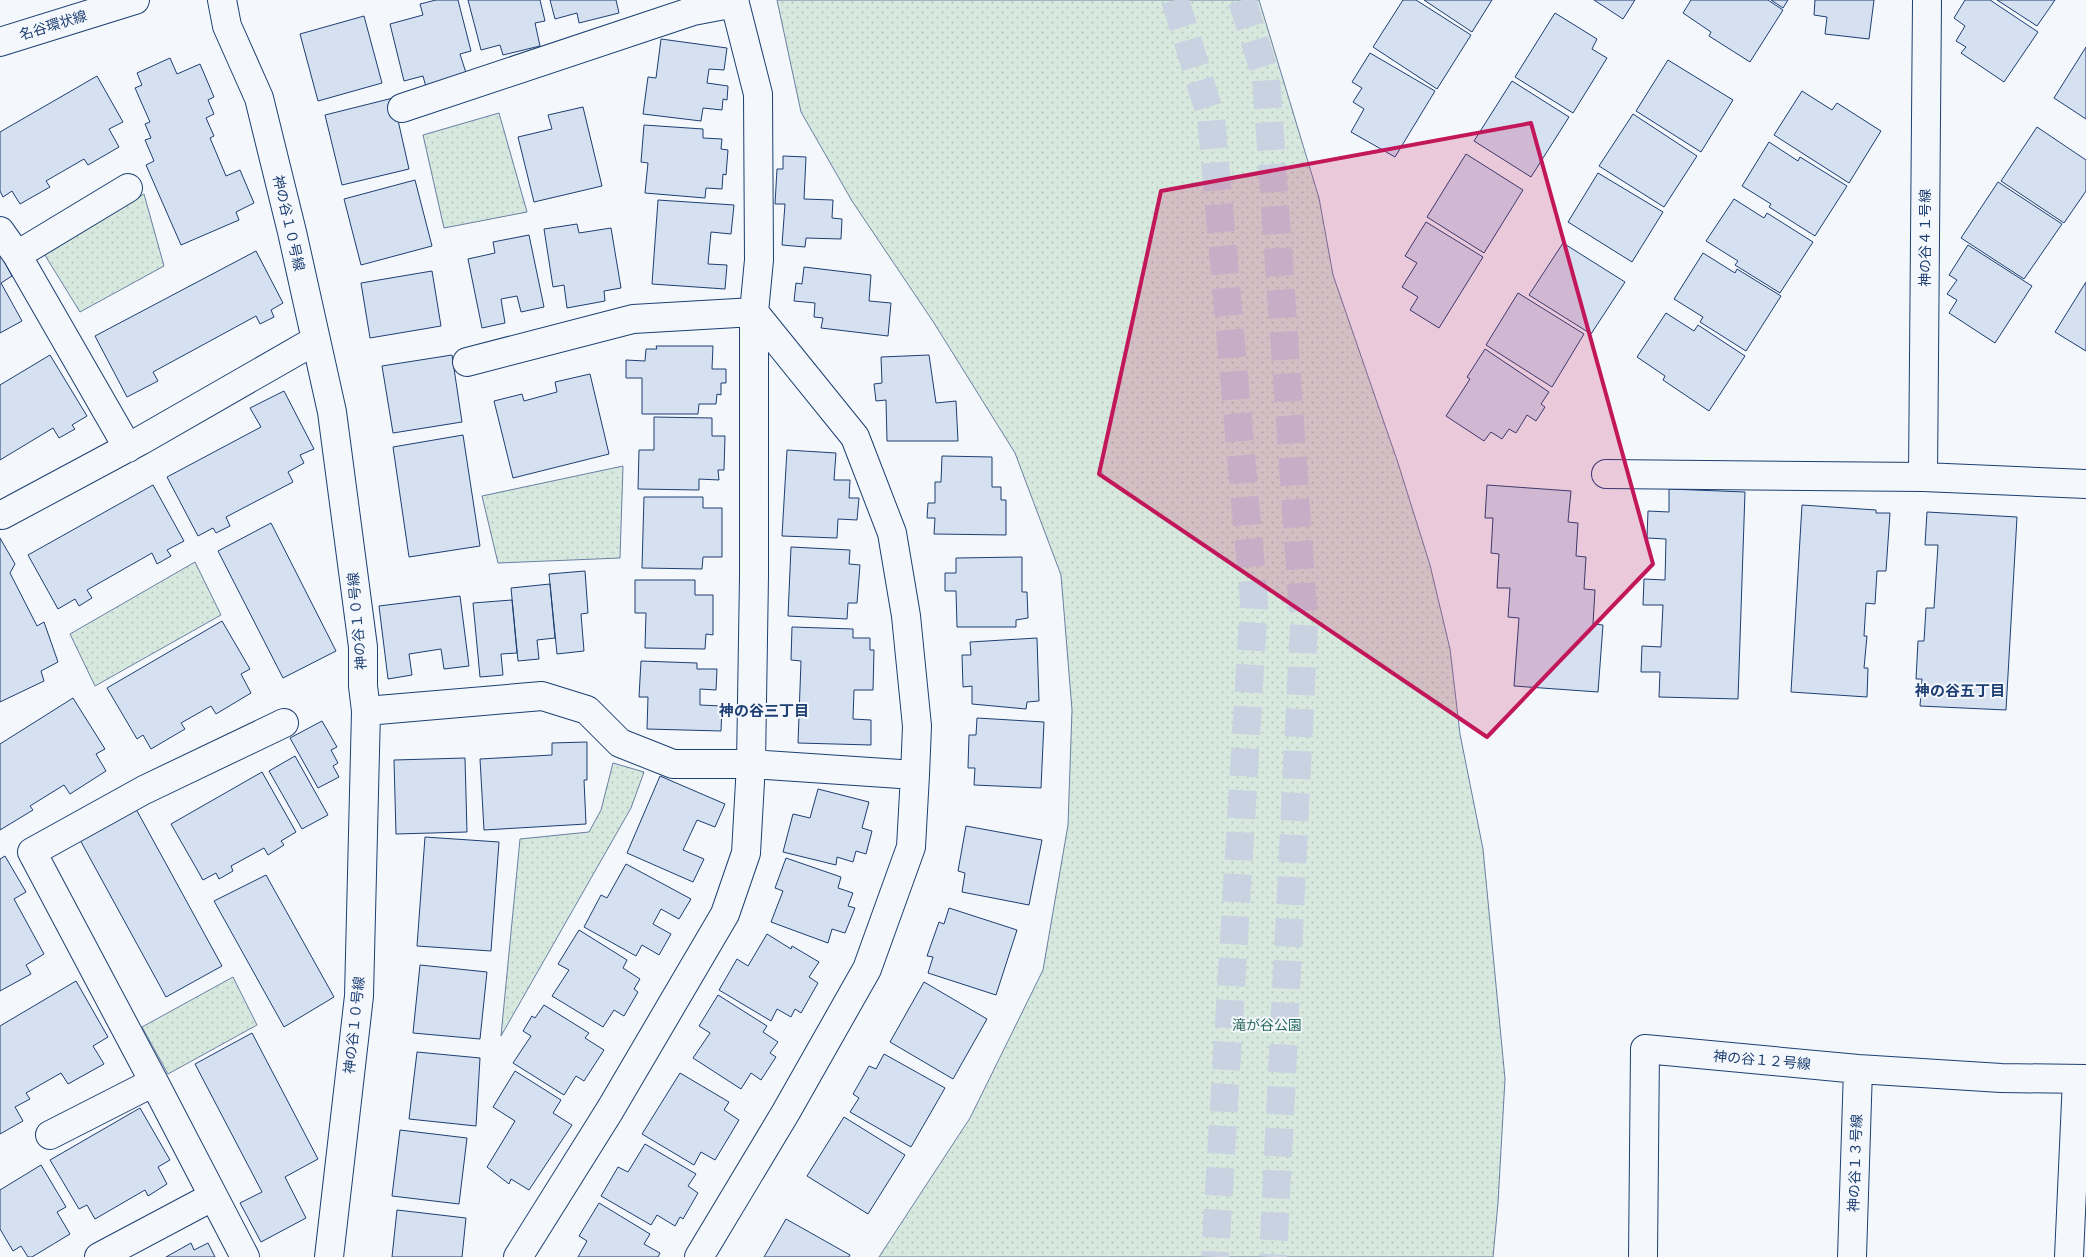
<svg xmlns="http://www.w3.org/2000/svg" width="2086" height="1257" font-family="Poppins,'Noto Sans JP',sans-serif">
<style>
.park{fill:url(#park-dots);stroke:#687fa3}
.building{fill:#d5e0f0;stroke:#1d3f73}
.lines{fill:none;stroke-linecap:round;stroke-linejoin:round}
.tertiary-tunnel{stroke:#c9d2e0;stroke-width:28;stroke-dasharray:28 14;stroke-linecap:butt}
.minor-casing{stroke:#1d3f73;stroke-width:30}
.tertiary-casing{stroke:#1d3f73;stroke-width:30}
.minor{stroke:#f4f7fb;stroke-width:28}
.tertiary{stroke:#f4f7fb;stroke-width:28}
.marked{fill:#c2185b;fill-opacity:0.2;stroke:#c2185b;stroke-width:4;stroke-linejoin:round}
.labels{text-anchor:middle;dominant-baseline:central;stroke-width:4;stroke-linejoin:round;paint-order:stroke}
.street-label{font-size:14px;fill:#1d3f73;stroke:#f4f7fb}
.park-label{font-size:14px;fill:#2c6c60;stroke:#f4f7fb}
.neighbourhood-label{font-size:15px;font-weight:bold;fill:#1d3f73;stroke:#f4f7fb}
</style>
<defs>
<pattern id="park-dots" width="8" height="8" patternUnits="userSpaceOnUse" patternTransform="scale(1.25)"><rect width="8" height="8" fill="#d7e8df"/><path d="M2 2h.1M6 6h.1" fill="none" stroke="#b8c8c3" stroke-width="1.8" stroke-linecap="round"/></pattern>
</defs>
<rect width="100%" height="100%" fill="#f4f7fb"/>
<!-- park -->
<path class="park" d="M 777,0 L 1259,0 L 1319,198 L 1333,275 L 1398,463 L 1430,565 L 1450,649 L 1460,734 L 1483,849 L 1505,1079 L 1498,1203 L 1493,1257 L 879,1257 L 970,1118 L 1043,970 L 1068,825 L 1072,710 L 1061,575 L 1015,453 L 934,323 L 852,201 L 801,112 Z
M 499,113 L 527,212 L 444,228 L 423,135 Z
M 144,194 L 164,266 L 80,312 L 43,252 Z
M 623,466 L 620,558 L 498,563 L 482,496 Z
M 195,562 L 221,615 L 95,686 L 70,634 Z
M 613,763 L 644,772 L 631,808 L 501,1036 L 520,839 L 589,832 L 601,810 Z
M 233,977 L 257,1025 L 168,1074 L 142,1027 Z"/>
<!-- building -->
<path class="building" d="M 436,0 L 458,0 L 471,51 L 460,54 L 467,76 L 426,87 L 423,76 L 404,81 L 390,24 L 423,15 L 420,4 Z
M 468,0 L 540,0 L 545,21 L 535,23 L 540,46 L 503,55 L 500,45 L 481,50 Z
M 550,0 L 616,0 L 619,13 L 579,23 L 577,13 L 555,19 Z
M 1403,0 L 1416,0 L 1471,35 L 1437,89 L 1373,47 Z
M 1424,0 L 1492,0 L 1472,32 Z
M 1594,0 L 1635,0 L 1623,19 Z
M 1691,0 L 1768,0 L 1783,10 L 1750,62 L 1709,36 L 1711,32 L 1683,13 Z
M 1771,0 L 1788,0 L 1783,8 Z
M 1815,0 L 1874,0 L 1869,39 L 1825,34 L 1827,17 L 1814,15 Z
M 1965,0 L 1990,0 L 2038,32 L 2004,82 L 1961,53 L 1966,47 L 1956,41 L 1965,26 L 1954,18 Z
M 1997,0 L 2055,0 L 2037,26 Z
M 1555,13 L 1597,39 L 1592,49 L 1607,58 L 1573,113 L 1515,77 Z
M 364,16 L 382,83 L 318,101 L 300,34 Z
M 661,39 L 727,48 L 724,70 L 709,69 L 707,83 L 728,86 L 727,100 L 723,99 L 722,110 L 703,108 L 701,121 L 643,114 L 648,77 L 656,78 Z
M 2086,47 L 2086,119 L 2054,98 Z
M 1370,53 L 1435,91 L 1395,157 L 1351,132 L 1364,109 L 1353,102 L 1362,88 L 1352,82 Z
M 170,58 L 177,74 L 200,64 L 214,97 L 208,100 L 214,114 L 206,118 L 214,136 L 210,138 L 226,176 L 240,170 L 254,203 L 236,212 L 239,220 L 181,245 L 146,165 L 154,161 L 145,140 L 151,138 L 145,124 L 150,122 L 135,88 L 142,85 L 137,73 Z
M 1668,60 L 1733,100 L 1701,152 L 1636,111 Z
M 97,76 L 123,122 L 109,129 L 119,147 L 88,165 L 84,159 L 46,181 L 50,187 L 20,204 L 12,191 L 3,197 L 0,191 L 0,132 Z
M 1512,81 L 1569,117 L 1531,177 L 1474,141 Z
M 1802,91 L 1832,110 L 1837,103 L 1881,131 L 1849,183 L 1774,135 Z
M 393,98 L 409,169 L 342,185 L 325,115 Z
M 583,107 L 602,186 L 534,202 L 518,137 L 552,129 L 548,115 Z
M 1633,114 L 1697,156 L 1664,207 L 1599,166 Z
M 644,125 L 703,129 L 703,138 L 722,139 L 721,149 L 728,150 L 726,175 L 723,174 L 722,189 L 706,188 L 705,198 L 645,193 L 648,163 L 641,162 Z
M 2037,127 L 2086,160 L 2086,191 L 2064,223 L 2001,181 Z
M 1769,142 L 1798,161 L 1800,157 L 1847,186 L 1815,236 L 1769,207 L 1771,204 L 1742,186 Z
M 1466,154 L 1523,190 L 1484,253 L 1427,217 Z
M 783,156 L 806,157 L 804,199 L 833,200 L 832,218 L 842,219 L 841,239 L 806,238 L 805,247 L 782,245 L 785,204 L 775,204 L 777,169 L 783,169 Z
M 1598,173 L 1663,212 L 1632,262 L 1568,222 Z
M 415,180 L 432,246 L 361,265 L 344,199 Z
M 1998,182 L 2062,224 L 2024,279 L 1961,238 Z
M 1734,199 L 1764,218 L 1767,213 L 1813,242 L 1780,293 L 1735,265 L 1738,261 L 1706,241 Z
M 658,200 L 734,205 L 731,234 L 711,232 L 708,264 L 727,265 L 725,289 L 652,284 Z
M 1426,222 L 1483,257 L 1439,328 L 1410,310 L 1418,297 L 1402,287 L 1417,263 L 1405,256 Z
M 577,224 L 579,233 L 611,228 L 621,288 L 604,291 L 605,301 L 567,308 L 564,285 L 553,287 L 544,229 Z
M 529,235 L 544,307 L 521,312 L 517,296 L 501,299 L 505,323 L 482,328 L 468,259 L 495,253 L 493,242 Z
M 1563,243 L 1625,282 L 1591,334 L 1529,295 Z
M 1968,245 L 2032,286 L 1995,343 L 1949,313 L 1957,300 L 1947,294 L 1957,280 L 1949,275 Z
M 256,251 L 283,303 L 271,310 L 274,317 L 260,324 L 256,316 L 153,372 L 158,381 L 127,397 L 95,336 Z
M 1703,253 L 1735,273 L 1737,269 L 1781,296 L 1746,351 L 1700,322 L 1703,317 L 1674,299 Z
M 0,254 L 12,276 L 1,283 L 22,321 L 0,333 Z
M 804,267 L 871,275 L 869,301 L 891,303 L 888,336 L 821,328 L 823,318 L 814,317 L 815,303 L 794,301 L 796,283 L 802,284 Z
M 432,271 L 441,326 L 370,338 L 361,283 Z
M 2086,282 L 2086,351 L 2055,332 Z
M 1518,293 L 1584,334 L 1552,387 L 1486,345 Z
M 1666,313 L 1694,331 L 1698,325 L 1745,356 L 1709,411 L 1663,380 L 1665,376 L 1637,357 Z
M 656,346 L 713,346 L 712,369 L 726,369 L 726,383 L 721,383 L 721,395 L 717,394 L 716,404 L 699,404 L 698,414 L 642,414 L 642,378 L 626,378 L 626,360 L 645,361 L 646,349 L 657,349 Z
M 1485,349 L 1549,392 L 1541,404 L 1545,407 L 1536,421 L 1527,415 L 1516,433 L 1509,429 L 1502,439 L 1491,432 L 1484,441 L 1446,416 L 1470,379 L 1467,377 Z
M 50,355 L 87,416 L 72,425 L 75,429 L 59,438 L 53,428 L 0,460 L 0,385 Z
M 452,355 L 462,422 L 393,433 L 382,366 Z
M 929,355 L 936,403 L 956,401 L 958,441 L 887,441 L 886,400 L 876,401 L 874,384 L 882,383 L 881,357 Z
M 590,374 L 609,454 L 513,478 L 494,401 L 522,394 L 524,401 L 557,392 L 555,382 Z
M 284,391 L 314,449 L 300,455 L 304,463 L 288,472 L 293,482 L 226,517 L 230,526 L 216,533 L 213,528 L 198,536 L 167,477 L 261,427 L 250,408 Z
M 654,417 L 712,418 L 712,436 L 725,436 L 724,470 L 718,470 L 719,480 L 699,479 L 699,490 L 638,489 L 639,450 L 654,450 Z
M 463,435 L 480,546 L 409,557 L 393,447 Z
M 787,450 L 836,453 L 834,480 L 850,480 L 849,498 L 859,498 L 857,520 L 838,519 L 837,538 L 782,536 Z
M 942,456 L 992,457 L 992,487 L 1001,487 L 1001,500 L 1006,500 L 1006,535 L 934,534 L 935,518 L 927,518 L 928,503 L 935,503 L 935,482 L 941,482 Z
M 153,485 L 184,541 L 167,550 L 171,556 L 157,564 L 152,553 L 87,590 L 92,598 L 79,606 L 75,599 L 58,609 L 28,555 Z
M 1487,485 L 1571,491 L 1568,522 L 1578,523 L 1576,556 L 1586,557 L 1584,589 L 1595,590 L 1593,624 L 1603,625 L 1598,692 L 1514,686 L 1519,618 L 1508,617 L 1510,588 L 1497,588 L 1499,554 L 1491,553 L 1493,518 L 1485,518 Z
M 1669,489 L 1745,492 L 1738,699 L 1659,697 L 1660,672 L 1641,672 L 1642,646 L 1661,647 L 1663,605 L 1643,605 L 1644,579 L 1665,580 L 1666,539 L 1647,538 L 1648,511 L 1669,512 Z
M 644,497 L 703,497 L 703,508 L 722,508 L 722,557 L 703,557 L 702,569 L 642,568 Z
M 1802,505 L 1876,510 L 1876,513 L 1890,513 L 1886,571 L 1877,571 L 1875,604 L 1866,603 L 1864,636 L 1867,636 L 1864,668 L 1868,668 L 1867,697 L 1791,692 Z
M 1927,512 L 2017,517 L 2006,710 L 1920,706 L 1922,679 L 1916,679 L 1918,641 L 1924,641 L 1926,608 L 1934,608 L 1938,545 L 1925,545 Z
M 271,523 L 336,651 L 283,678 L 218,551 Z
M 0,538 L 15,564 L 10,573 L 37,626 L 44,622 L 58,662 L 41,671 L 44,681 L 0,702 Z
M 791,547 L 850,550 L 849,564 L 860,565 L 857,603 L 848,603 L 847,619 L 788,616 Z
M 1022,557 L 1022,592 L 1027,592 L 1028,618 L 1016,620 L 1016,627 L 957,627 L 956,591 L 945,591 L 945,573 L 956,573 L 956,558 Z
M 585,571 L 588,613 L 581,614 L 584,651 L 557,654 L 549,574 Z
M 635,580 L 695,580 L 695,595 L 713,595 L 713,635 L 706,634 L 705,649 L 645,648 L 646,613 L 635,613 Z
M 550,584 L 555,638 L 537,640 L 539,659 L 518,661 L 511,588 Z
M 460,596 L 469,666 L 444,669 L 441,649 L 409,654 L 412,675 L 388,679 L 379,606 Z
M 512,600 L 517,653 L 501,654 L 503,675 L 480,677 L 473,603 Z
M 222,621 L 250,669 L 241,674 L 251,693 L 216,714 L 211,706 L 181,723 L 185,729 L 151,749 L 143,735 L 137,739 L 107,688 Z
M 792,627 L 853,629 L 853,638 L 870,638 L 870,650 L 874,650 L 873,690 L 854,690 L 853,719 L 871,720 L 871,745 L 798,743 L 801,661 L 791,660 Z
M 1037,638 L 1039,701 L 1027,702 L 1026,709 L 972,704 L 972,686 L 963,687 L 962,655 L 971,655 L 970,642 Z
M 641,661 L 697,663 L 697,669 L 717,669 L 716,690 L 700,689 L 700,705 L 722,706 L 721,731 L 647,729 L 648,697 L 639,697 Z
M 73,698 L 105,749 L 96,754 L 106,771 L 70,794 L 64,785 L 30,806 L 33,810 L 0,830 L 0,744 Z
M 977,718 L 1044,722 L 1041,788 L 974,785 L 975,768 L 968,768 L 969,735 L 976,735 Z
M 322,721 L 337,747 L 331,750 L 338,763 L 333,766 L 339,777 L 318,788 L 290,738 Z
M 587,742 L 587,780 L 584,780 L 586,824 L 484,830 L 480,759 L 552,755 L 552,743 Z
M 295,756 L 328,815 L 302,829 L 269,771 Z
M 465,758 L 467,832 L 396,834 L 394,760 Z
M 262,772 L 296,832 L 281,841 L 284,845 L 268,855 L 264,848 L 231,866 L 233,871 L 219,879 L 216,873 L 203,880 L 171,824 Z
M 660,776 L 725,804 L 715,827 L 697,820 L 683,850 L 704,859 L 693,882 L 627,853 Z
M 818,789 L 869,802 L 862,828 L 872,831 L 866,854 L 856,851 L 853,862 L 837,857 L 836,865 L 783,852 L 793,814 L 810,818 Z
M 136,809 L 222,966 L 166,997 L 80,840 Z
M 966,826 L 1042,840 L 1029,905 L 962,892 L 965,873 L 958,871 Z
M 425,837 L 499,842 L 491,951 L 417,946 Z
M 5,856 L 26,892 L 14,899 L 44,954 L 26,965 L 31,974 L 0,991 L 0,859 Z
M 786,858 L 841,877 L 838,888 L 853,893 L 848,906 L 855,908 L 845,933 L 832,929 L 828,943 L 771,922 L 783,891 L 775,888 Z
M 626,864 L 691,899 L 679,919 L 661,909 L 653,924 L 671,934 L 659,955 L 642,945 L 636,956 L 584,927 L 601,895 L 607,898 Z
M 266,875 L 334,997 L 284,1027 L 214,901 Z
M 949,908 L 1017,930 L 996,995 L 928,973 L 933,957 L 927,956 L 939,922 L 944,924 Z
M 579,930 L 627,960 L 623,968 L 640,979 L 634,989 L 638,992 L 624,1016 L 614,1010 L 603,1027 L 552,996 L 569,970 L 558,964 Z
M 767,934 L 791,949 L 792,946 L 819,962 L 809,977 L 818,983 L 801,1013 L 795,1009 L 791,1017 L 777,1009 L 771,1021 L 719,990 L 737,959 L 748,966 Z
M 420,965 L 487,972 L 480,1039 L 413,1033 Z
M 76,981 L 108,1037 L 93,1046 L 104,1064 L 68,1084 L 61,1073 L 26,1093 L 30,1099 L 15,1107 L 23,1121 L 0,1134 L 0,1026 Z
M 924,982 L 987,1019 L 953,1079 L 890,1042 Z
M 718,995 L 767,1026 L 763,1032 L 778,1042 L 770,1053 L 776,1057 L 761,1080 L 751,1073 L 741,1089 L 693,1058 L 710,1033 L 699,1026 Z
M 544,1005 L 589,1033 L 585,1038 L 604,1050 L 584,1081 L 576,1076 L 564,1095 L 513,1063 L 531,1036 L 523,1031 L 532,1016 L 535,1018 Z
M 252,1033 L 318,1159 L 285,1177 L 306,1218 L 261,1242 L 240,1203 L 262,1192 L 195,1064 Z
M 417,1052 L 480,1058 L 476,1126 L 409,1119 Z
M 884,1054 L 945,1088 L 911,1147 L 850,1112 L 859,1098 L 853,1094 L 869,1066 L 876,1069 Z
M 515,1071 L 561,1100 L 553,1113 L 572,1125 L 529,1190 L 511,1179 L 509,1184 L 487,1167 L 515,1121 L 493,1107 Z
M 680,1073 L 729,1102 L 724,1110 L 739,1120 L 715,1160 L 701,1152 L 694,1165 L 642,1134 Z
M 140,1108 L 170,1160 L 158,1167 L 167,1184 L 148,1196 L 145,1190 L 95,1219 L 87,1205 L 79,1209 L 50,1160 Z
M 844,1117 L 905,1155 L 868,1214 L 807,1176 Z
M 400,1130 L 467,1138 L 459,1204 L 392,1196 Z
M 645,1144 L 696,1174 L 688,1186 L 698,1193 L 683,1219 L 680,1217 L 675,1226 L 657,1215 L 651,1225 L 601,1196 L 618,1167 L 628,1172 Z
M 41,1165 L 66,1207 L 57,1212 L 70,1234 L 32,1257 L 28,1257 L 21,1246 L 13,1251 L 0,1229 L 0,1190 Z
M 599,1203 L 650,1234 L 644,1244 L 660,1253 L 658,1257 L 578,1257 L 587,1241 L 579,1236 Z
M 397,1210 L 466,1218 L 462,1257 L 392,1257 Z
M 786,1219 L 850,1255 L 849,1257 L 764,1257 Z
M 191,1243 L 194,1250 L 208,1243 L 215,1257 L 166,1257 Z"/>
<g class="lines">
<!-- tertiary-tunnel -->
<path class="tertiary-tunnel" d="M 1175,0 L 1211,117 L 1254,602 L 1215,1257
M 1242,0 L 1266,77 L 1304,624 L 1273,1257"/>
<defs>
<path id="minor" d="M 222,0 L 227,26 L 259,98 L 292,232 L 332,412 L 363,647 L 363,686 L 366,711 L 359,996 L 329,1257
M 1927,0 L 1923,477 L 2086,484
M 402,108 L 693,11 L 735,3
M 0,231 L 17,255 L 128,448
M 17,255 L 128,188
M 467,362 L 633,319 L 754,312 L 855,437 L 892,533 L 906,616 L 917,726 L 915,775 L 911,847 L 867,969 L 786,1112 L 699,1257
M 1606,474 L 1923,477
M 2,515 L 140,441 L 316,340
M 366,711 L 542,696 L 587,710 L 620,743 L 673,764 L 751,764 L 915,775
M 50,1135 L 154,1082
M 99,1257 L 212,1197
M 245,1257 L 154,1082 L 32,852 L 144,790 L 284,723
M 518,1257 L 610,1110 L 725,914 L 746,853 L 751,764 L 754,576 L 754,312 L 759,260 L 758,94 L 734,0
M 1643,1257 L 1645,1049 L 1858,1069 L 2001,1078 L 2086,1079
M 1852,1257 L 1858,1069
M 2069,1257 L 2077,1079"/>
<path id="tertiary" d="M 0,42 L 135,0"/>
</defs>
<!-- minor casing -->
<use href="#minor" class="minor-casing"/>
<!-- tertiary casing -->
<use href="#tertiary" class="tertiary-casing"/>
<!-- minor -->
<use href="#minor" class="minor"/>
<!-- tertiary -->
<use href="#tertiary" class="tertiary"/>
</g>
<!-- marked area -->
<path class="marked" d="M 1531,123 L 1653,564 L 1487,737 L 1099,474 L 1161,191 Z"/>
<g class="labels">
<!-- street labels -->
<g class="street-label">
<text transform="translate(53 25) rotate(-17)">名谷環状線</text>
<text transform="translate(289 223) rotate(77)">神の谷１０号線</text>
<text transform="translate(1925 238) rotate(-90)">神の谷４１号線</text>
<text transform="translate(357 621) rotate(-95)">神の谷１０号線</text>
<text transform="translate(354 1025) rotate(-84)">神の谷１０号線</text>
<text transform="translate(1762 1060) rotate(5)">神の谷１２号線</text>
<text transform="translate(1855 1163) rotate(-88)">神の谷１３号線</text>
</g>
<!-- park labels -->
<g class="park-label">
<text x="1267" y="1025">滝が谷公園</text>
</g>
<!-- neighbourhood labels -->
<g class="neighbourhood-label">
<text x="1960" y="690">神の谷五丁目</text>
<text x="764" y="710">神の谷三丁目</text>
</g>
</g>
</svg>
